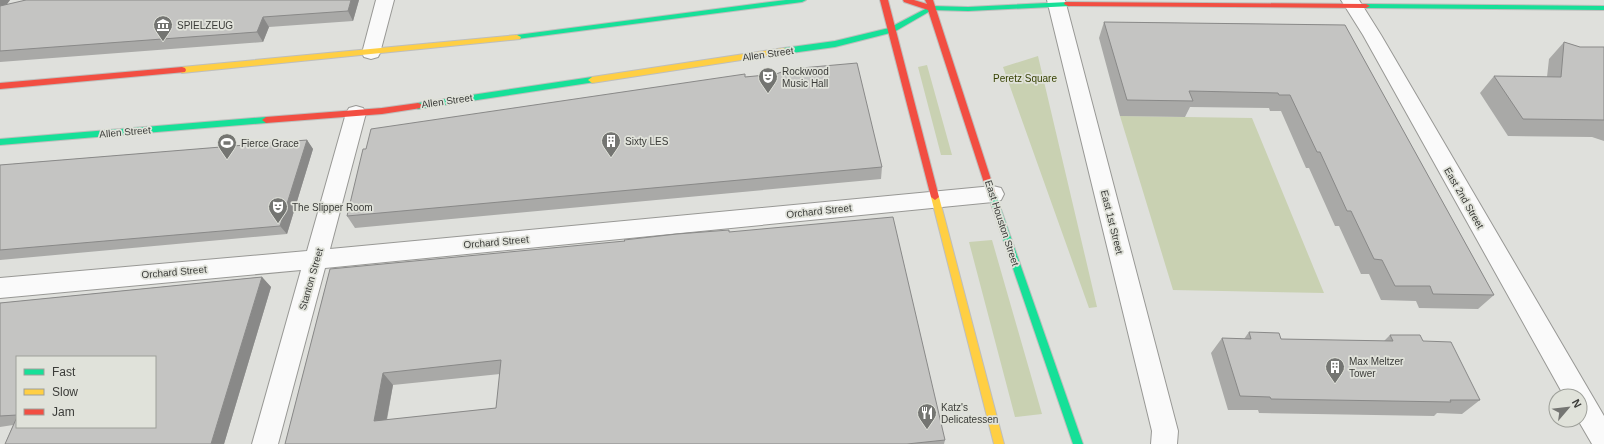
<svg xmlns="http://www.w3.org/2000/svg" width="1604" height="444" font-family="Arial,sans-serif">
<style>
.green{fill:#c9d1b2}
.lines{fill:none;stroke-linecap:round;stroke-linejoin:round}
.street-casing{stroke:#989895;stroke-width:2}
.fast-casing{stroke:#bebebc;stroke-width:2}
.slow-casing{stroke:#bebebc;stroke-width:2}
.jam-casing{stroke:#bebebc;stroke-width:2}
.street{fill:#fafafa;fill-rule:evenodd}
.fast{fill:#16e098;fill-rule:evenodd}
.slow{fill:#ffcf43;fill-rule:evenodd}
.jam{fill:#f24e42;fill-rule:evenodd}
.wall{fill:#a9a9a7;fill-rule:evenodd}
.shaded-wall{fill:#898988}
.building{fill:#c4c4c2;stroke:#898988;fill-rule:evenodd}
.labels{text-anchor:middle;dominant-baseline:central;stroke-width:3.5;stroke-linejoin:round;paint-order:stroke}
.poi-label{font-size:10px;fill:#3b3c39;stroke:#e0e2da;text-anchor:start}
.street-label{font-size:10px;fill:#3b3c39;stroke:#e0e2da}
.park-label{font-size:10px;fill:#374204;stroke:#e0e2da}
</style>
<rect width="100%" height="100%" fill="#dfe0dc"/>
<!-- green -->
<path class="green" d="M 1038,56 L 1097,307 L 1089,308 L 1003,67 Z
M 927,65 L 952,155 L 941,155 L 918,67 Z
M 1120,116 L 1252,118 L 1324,293 L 1173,290 Z
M 992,240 L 1042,414 L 1015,417 L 969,242 Z"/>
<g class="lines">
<defs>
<path id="street" d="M 376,0 L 394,0 L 380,53 L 378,57 L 371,59 L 364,57 L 362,53 Z
M 1047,0 L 1065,0 L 1178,431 L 1177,444 L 1151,444 L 1152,431 Z
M 1341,0 L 1359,0 L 1381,35 L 1604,416 L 1604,444 L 1592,444 L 1578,420 L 1580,420 L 1580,396 L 1564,396 L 1363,35 Z
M 356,106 L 363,108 L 366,113 L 330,249 L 993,186 L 1001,188 L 1004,194 L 1001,200 L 993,202 L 325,268 L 278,444 L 252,444 L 301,270 L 0,298 L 0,278 L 307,251 L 346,113 L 349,108 Z"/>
<path id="fast" d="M 786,0 L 806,0 L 802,2 L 517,39 L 513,37 L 517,35 Z
M 1068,2 L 1072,4 L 1071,6 L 968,11 L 932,10 L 894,32 L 835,47 L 784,54 L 780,51 L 784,48 L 835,41 L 889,28 L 931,6 L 968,7 Z
M 1363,4 L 1604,6 L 1604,10 L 1366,8 L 1363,8 Z
M 592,77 L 595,78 L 596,80 L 595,82 L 418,109 L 414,106 L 418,103 Z
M 266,117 L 270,120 L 266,123 L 0,145 L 0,139 Z
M 992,192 L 996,195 L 1083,444 L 1073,444 L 988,195 Z"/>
<path id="slow" d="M 517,35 L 521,37 L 520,39 L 182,73 L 178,70 L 182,67 Z
M 784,48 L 788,51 L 787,53 L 592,83 L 588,80 L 592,77 Z
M 935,194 L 939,197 L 1004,444 L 994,444 L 931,197 Z"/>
<path id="jam" d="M 880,0 L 888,0 L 939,197 L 935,200 L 931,197 Z
M 903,0 L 914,0 L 927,4 L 925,0 L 933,0 L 996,195 L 995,197 L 989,197 L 988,195 L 928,10 L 904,2 Z
M 1065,2 L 1366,4 L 1370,6 L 1366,8 L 1068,6 L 1064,4 Z
M 182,67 L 185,68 L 186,70 L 185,72 L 0,89 L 0,83 Z
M 418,103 L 421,104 L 422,106 L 421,108 L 382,114 L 266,123 L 262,120 L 266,117 L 382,108 Z"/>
</defs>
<!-- street casing -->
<use href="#street" class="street-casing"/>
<!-- fast casing -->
<use href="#fast" class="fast-casing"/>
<!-- slow casing -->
<use href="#slow" class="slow-casing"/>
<!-- jam casing -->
<use href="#jam" class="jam-casing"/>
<!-- street -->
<use href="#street" class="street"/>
<!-- fast -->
<use href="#fast" class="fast"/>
<!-- slow -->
<use href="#slow" class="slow"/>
<!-- jam -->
<use href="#jam" class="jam"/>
</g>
<!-- wall -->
<path class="wall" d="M 0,0 L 10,0 L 6,5 L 26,0 L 359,0 L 353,21 L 269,27 L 263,42 L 0,62 Z
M 1104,22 L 1345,25 L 1494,295 L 1478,309 L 1419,308 L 1416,301 L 1381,300 L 1369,274 L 1361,274 L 1339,226 L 1335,226 L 1309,168 L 1306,168 L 1281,111 L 1270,111 L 1269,108 L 1190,107 L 1185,117 L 1120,116 L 1099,38 Z
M 1564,42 L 1580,47 L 1604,47 L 1604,141 L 1592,137 L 1508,136 L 1480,93 L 1494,76 L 1547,77 L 1549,59 Z
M 776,74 L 882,167 L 881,179 L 355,228 L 347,216 L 366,149 L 745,77 Z
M 307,140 L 313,149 L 287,234 L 0,260 L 0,165 Z
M 729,232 L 945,440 L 944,444 L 285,444 L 330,269 ZM 500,374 L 496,408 L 387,420 L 393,385 Z
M 262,277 L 271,287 L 224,444 L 5,444 L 13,425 L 0,427 L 0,303 ZM 17,357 L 155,427 L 17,427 Z
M 1249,332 L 1281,339 L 1384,341 L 1390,335 L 1423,341 L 1480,400 L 1462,414 L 1437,413 L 1434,416 L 1259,413 L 1258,410 L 1228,410 L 1211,353 L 1222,338 L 1244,339 Z"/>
<!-- shaded-wall -->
<path class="shaded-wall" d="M 0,0 L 10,0 L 0,14 Z
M 351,0 L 359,0 L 353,21 L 348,11 Z
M 263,17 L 269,27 L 263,42 L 257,32 Z
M 307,140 L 313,149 L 287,234 L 280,226 Z
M 262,277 L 271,287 L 224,444 L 211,444 Z
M 383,373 L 393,385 L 384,433 L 374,421 Z"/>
<!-- building -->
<path class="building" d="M 26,0 L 351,0 L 348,11 L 263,17 L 257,32 L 0,51 L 0,6 Z
M 1104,22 L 1345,25 L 1494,295 L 1433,294 L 1430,286 L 1395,286 L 1382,260 L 1374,259 L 1351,211 L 1347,211 L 1320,152 L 1317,152 L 1290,95 L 1279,95 L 1278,93 L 1189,91 L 1193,101 L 1127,100 Z
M 1564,42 L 1580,47 L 1604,47 L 1604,120 L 1523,119 L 1494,76 L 1561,77 Z
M 857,63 L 882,167 L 347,216 L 363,149 L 366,149 L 371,129 L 745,74 L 745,77 L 776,74 L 790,69 Z
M 307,140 L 280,226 L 0,250 L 0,165 Z
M 893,217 L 945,440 L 907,444 L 285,444 L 330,269 L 625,241 L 624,240 L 677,234 L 729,230 L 729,232 ZM 501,360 L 496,408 L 374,421 L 383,373 Z
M 262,277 L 211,444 L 5,444 L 17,417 L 17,427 L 155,427 L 155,357 L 17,357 L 17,415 L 0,416 L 0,303 Z
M 1249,332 L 1279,333 L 1281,339 L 1393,341 L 1390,335 L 1420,335 L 1423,341 L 1451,342 L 1480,400 L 1450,400 L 1451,402 L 1271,399 L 1270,397 L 1240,396 L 1222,338 L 1251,339 Z"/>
<!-- icons -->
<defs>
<symbol id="museum-pin" viewBox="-11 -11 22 30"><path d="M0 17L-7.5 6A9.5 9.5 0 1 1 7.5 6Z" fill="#747572" stroke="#e0e2da"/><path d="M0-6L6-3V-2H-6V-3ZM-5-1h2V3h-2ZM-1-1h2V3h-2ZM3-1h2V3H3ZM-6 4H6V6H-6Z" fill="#fff"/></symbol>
<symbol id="theatre-pin" viewBox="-11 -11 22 30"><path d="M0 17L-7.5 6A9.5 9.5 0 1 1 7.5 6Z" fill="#747572" stroke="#e0e2da"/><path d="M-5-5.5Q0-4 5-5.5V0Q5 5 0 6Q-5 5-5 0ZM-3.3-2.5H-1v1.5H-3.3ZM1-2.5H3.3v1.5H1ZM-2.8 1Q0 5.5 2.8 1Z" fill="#fff"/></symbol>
<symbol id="building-pin" viewBox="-11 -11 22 30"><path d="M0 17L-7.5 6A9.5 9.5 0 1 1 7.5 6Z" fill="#747572" stroke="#e0e2da"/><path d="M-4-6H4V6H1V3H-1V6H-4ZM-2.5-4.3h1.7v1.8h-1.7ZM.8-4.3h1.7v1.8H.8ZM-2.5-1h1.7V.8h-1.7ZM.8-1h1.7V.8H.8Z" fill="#fff"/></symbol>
<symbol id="stadium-pin" viewBox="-11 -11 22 30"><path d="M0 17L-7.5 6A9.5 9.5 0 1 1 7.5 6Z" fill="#747572" stroke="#e0e2da"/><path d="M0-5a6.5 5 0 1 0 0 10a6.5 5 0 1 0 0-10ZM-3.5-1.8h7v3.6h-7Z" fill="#fff"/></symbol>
<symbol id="restaurant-pin" viewBox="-11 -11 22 30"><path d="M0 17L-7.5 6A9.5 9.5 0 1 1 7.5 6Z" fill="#747572" stroke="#e0e2da"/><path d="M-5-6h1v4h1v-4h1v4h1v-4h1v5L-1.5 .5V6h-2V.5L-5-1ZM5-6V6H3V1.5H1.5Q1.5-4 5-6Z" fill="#fff"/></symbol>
</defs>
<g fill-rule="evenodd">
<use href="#museum-pin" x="152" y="14" width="22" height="30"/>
<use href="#theatre-pin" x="757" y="66" width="22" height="30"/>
<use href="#building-pin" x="600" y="130" width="22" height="30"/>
<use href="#stadium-pin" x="216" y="132" width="22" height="30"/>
<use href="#theatre-pin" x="267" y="196" width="22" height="30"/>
<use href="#building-pin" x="1324" y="356" width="22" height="30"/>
<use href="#restaurant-pin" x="916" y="402" width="22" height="30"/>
</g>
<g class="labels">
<!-- poi labels -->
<g class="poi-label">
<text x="177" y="25">SPIELZEUG</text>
<text x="782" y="71">Rockwood<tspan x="782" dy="12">Music Hall</tspan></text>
<text x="625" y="141">Sixty LES</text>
<text x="241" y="143">Fierce Grace</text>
<text x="292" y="207">The Slipper Room</text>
<text x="1349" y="361">Max Meltzer<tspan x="1349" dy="12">Tower</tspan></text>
<text x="941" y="407">Katz's<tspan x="941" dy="12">Delicatessen</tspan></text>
</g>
<!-- street labels -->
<g class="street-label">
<text transform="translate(768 54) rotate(-8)">Allen Street</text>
<text transform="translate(447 101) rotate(-8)">Allen Street</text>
<text transform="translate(125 132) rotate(-5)">Allen Street</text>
<text transform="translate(1464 198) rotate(60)">East 2nd Street</text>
<text transform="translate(819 211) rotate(-6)">Orchard Street</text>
<text transform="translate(1112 222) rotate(76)">East 1st Street</text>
<text transform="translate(1002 223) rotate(72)">East Houston Street</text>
<text transform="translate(496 242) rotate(-5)">Orchard Street</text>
<text transform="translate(174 272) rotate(-5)">Orchard Street</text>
<text transform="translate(311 279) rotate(-74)">Stanton Street</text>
</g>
<!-- park labels -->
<g class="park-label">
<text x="1025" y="78">Peretz Square</text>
</g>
</g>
<!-- legend -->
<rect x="16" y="356" width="140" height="72" fill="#e0e2da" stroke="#9ea09a"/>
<rect x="24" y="369" width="20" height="6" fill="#16e098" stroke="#9ea09a"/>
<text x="52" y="376" font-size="12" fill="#3b3c39">Fast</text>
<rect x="24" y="389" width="20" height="6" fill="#ffcf43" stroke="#9ea09a"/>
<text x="52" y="396" font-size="12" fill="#3b3c39">Slow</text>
<rect x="24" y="409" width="20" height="6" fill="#f24e42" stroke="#9ea09a"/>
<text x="52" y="416" font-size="12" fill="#3b3c39">Jam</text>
<!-- north arrow -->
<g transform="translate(1568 408) rotate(62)"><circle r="19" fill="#e0e2da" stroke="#9ea09a"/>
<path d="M0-3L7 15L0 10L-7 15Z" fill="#747572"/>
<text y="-6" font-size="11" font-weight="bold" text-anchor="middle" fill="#3b3c39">N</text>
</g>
</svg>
